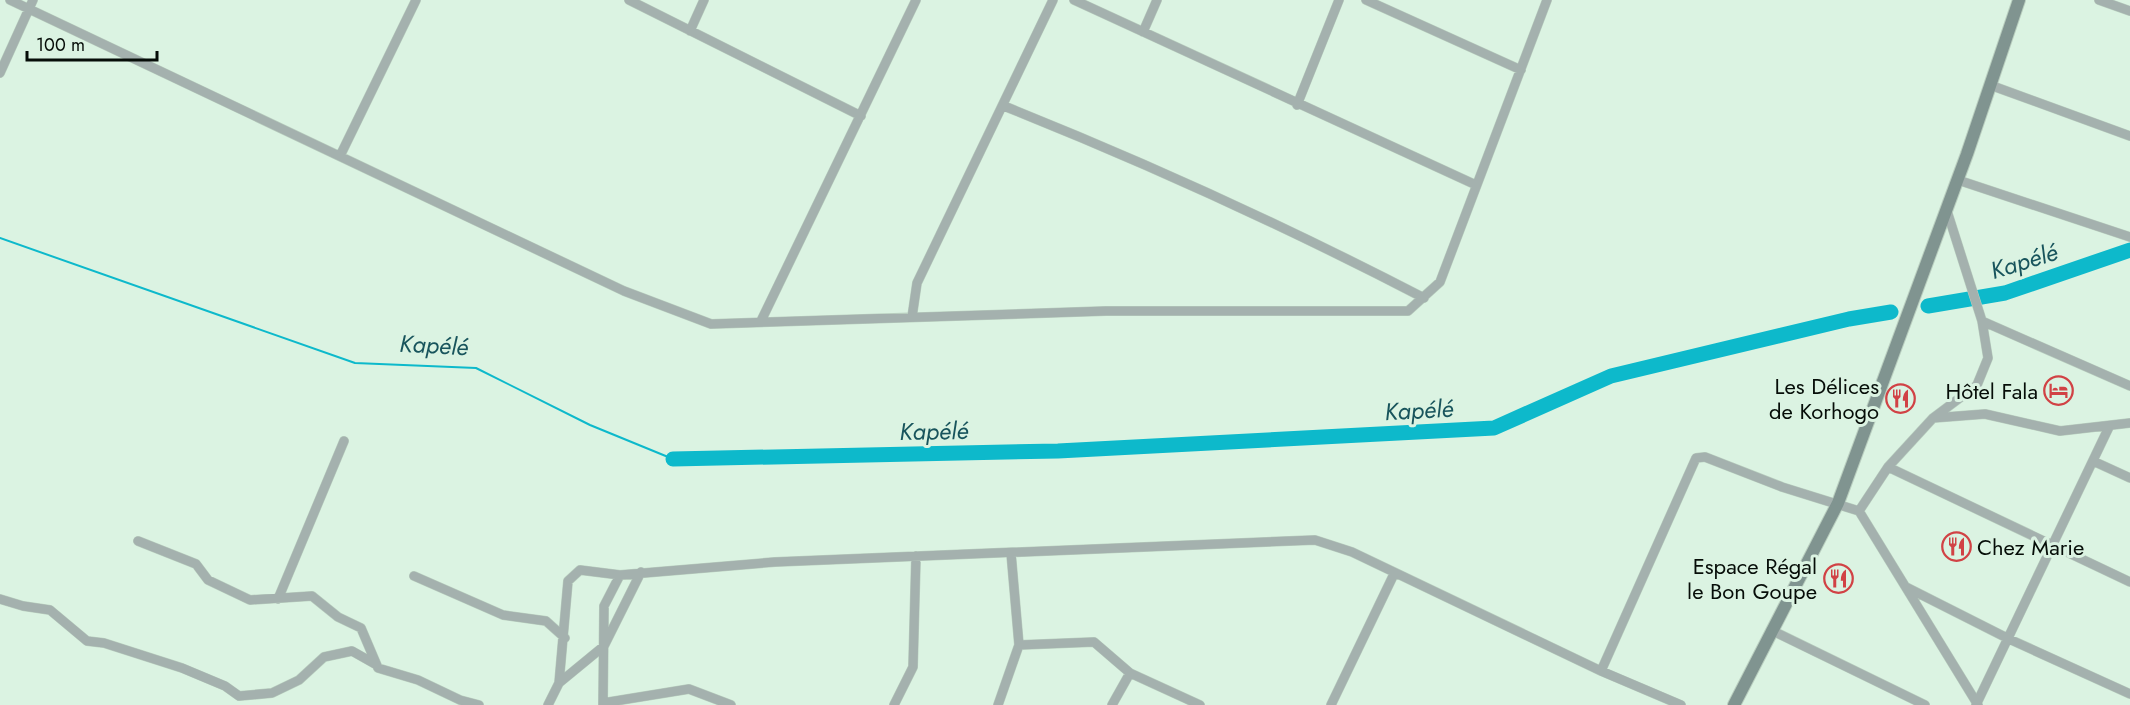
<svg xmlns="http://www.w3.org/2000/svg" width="2130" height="705" font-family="Jost,sans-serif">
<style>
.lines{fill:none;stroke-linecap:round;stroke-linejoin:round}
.stream{stroke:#0db9cb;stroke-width:2}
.river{stroke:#0db9cb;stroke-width:15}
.street-casing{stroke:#b9cebf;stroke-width:10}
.secondary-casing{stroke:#b9cebf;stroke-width:14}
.street{stroke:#a4b1ae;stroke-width:9}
.secondary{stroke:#809490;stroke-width:12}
.labels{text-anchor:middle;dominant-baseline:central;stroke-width:6;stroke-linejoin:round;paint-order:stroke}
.poi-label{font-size:22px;fill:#060d08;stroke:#dbf3e2;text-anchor:end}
.water-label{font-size:24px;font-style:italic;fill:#18545c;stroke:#dbf3e2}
</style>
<rect width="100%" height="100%" fill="#dbf3e2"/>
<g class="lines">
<!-- stream -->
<path class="stream" d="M 0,238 L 355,363 L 476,368 L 590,425 L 673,459"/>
<!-- river -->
<path class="river" d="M 1928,306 L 2005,293 L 2130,250
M 673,459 L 1058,451 L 1494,428 L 1611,376 L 1849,319 L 1891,312"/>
<defs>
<path id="street" d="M 10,0 L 624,291 L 711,324 L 1106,311 L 1408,311 L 1440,282 L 1547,0
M 629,0 L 861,116
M 1074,0 L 1476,185
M 1366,0 L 1521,70
M 2099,0 L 2130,11
M 690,31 L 704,0
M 1143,32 L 1157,0
M 0,73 L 33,0
M 1990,85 L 2130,136
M 1297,105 L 1339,0
M 1004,106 C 1147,163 1287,227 1424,298
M 340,156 L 416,0
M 1958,180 L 2130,237
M 912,317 L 917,283 L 1053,0
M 761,321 L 916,0
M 1982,321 L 2130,386
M 1933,418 L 1985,414 L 2060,431 L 2130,423
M 2093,461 L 2130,478
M 1888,467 L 2130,582
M 1859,511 L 1888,467 L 1933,418 L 1977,385 L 1988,358 L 1982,321 L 1947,211
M 138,541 L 196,564 L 208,580 L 250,600 L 312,596 L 338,617 L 361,628 L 378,668 L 418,680 L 460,700 L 479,705
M 414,576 L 503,615 L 546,621 L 565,638
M 1906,587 L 2009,639 L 2130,694
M 0,599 L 23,606 L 50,610 L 87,641 L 104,643 L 182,668 L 225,686 L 239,696 L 272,693 L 299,680 L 324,657 L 352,651 L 375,664
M 278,599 L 344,441
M 1771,630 L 1925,705
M 1019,645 L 1094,642 L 1130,673 L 1200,705
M 1601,671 L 1696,458 L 1705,457 L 1782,487 L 1859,511 L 1978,705
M 559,683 L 604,646 L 641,572
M 603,703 L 689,689 L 731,705
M 548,705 L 559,683 L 568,581 L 580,570 L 620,575 L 775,562 L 1315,540 L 1352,552 L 1601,671 L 1681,705
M 603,705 L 604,606 L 620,575
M 894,705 L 913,667 L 916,556
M 998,705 L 1019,645 L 1011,553
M 1112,705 L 1130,673
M 1331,705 L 1394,574
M 1976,705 L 2109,427"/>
<path id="secondary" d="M 1734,705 L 1838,503 L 1967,154 L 2019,0"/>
</defs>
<!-- street casing -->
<use href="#street" class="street-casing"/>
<!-- secondary casing -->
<use href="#secondary" class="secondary-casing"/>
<!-- street -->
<use href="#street" class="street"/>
<!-- secondary -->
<use href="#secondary" class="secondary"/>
</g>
<!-- icons -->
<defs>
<symbol id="hotel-ring" viewBox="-11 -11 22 22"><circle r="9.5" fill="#dbf3e2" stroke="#d14245" stroke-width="1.5"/><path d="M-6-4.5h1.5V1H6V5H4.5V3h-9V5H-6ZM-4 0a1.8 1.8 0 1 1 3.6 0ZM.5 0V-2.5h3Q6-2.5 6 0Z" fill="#d14245"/></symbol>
<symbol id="restaurant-ring" viewBox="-11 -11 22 22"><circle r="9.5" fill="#dbf3e2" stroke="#d14245" stroke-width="1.5"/><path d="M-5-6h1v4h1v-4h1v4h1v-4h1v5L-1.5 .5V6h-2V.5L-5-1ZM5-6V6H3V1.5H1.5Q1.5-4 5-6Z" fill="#d14245"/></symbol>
</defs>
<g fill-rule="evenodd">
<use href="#hotel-ring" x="2042" y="374" width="33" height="33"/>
<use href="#restaurant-ring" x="1884" y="382" width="33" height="33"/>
<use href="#restaurant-ring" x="1940" y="530" width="33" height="33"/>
<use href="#restaurant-ring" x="1822" y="562" width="33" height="33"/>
</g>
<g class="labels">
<!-- poi labels -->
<g class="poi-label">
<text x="1879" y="386">Les Délices<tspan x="1879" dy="25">de Korhogo</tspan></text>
<text x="2038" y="391">Hôtel Fala</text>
<text x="1977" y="547" text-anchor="start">Chez Marie</text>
<text x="1817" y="566">Espace Régal<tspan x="1817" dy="25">le Bon Goupe</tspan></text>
</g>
<!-- water labels -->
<g class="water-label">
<text transform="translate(2024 261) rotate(-17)">Kapélé</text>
<text transform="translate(434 345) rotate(3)">Kapélé</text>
<text transform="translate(1419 410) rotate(-3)">Kapélé</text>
<text transform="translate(934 431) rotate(-1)">Kapélé</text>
</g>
</g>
<!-- scale -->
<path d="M27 51v9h130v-9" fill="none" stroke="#060d08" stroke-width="3"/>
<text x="36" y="51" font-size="18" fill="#060d08" stroke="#dbf3e2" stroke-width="4.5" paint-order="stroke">100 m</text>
</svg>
